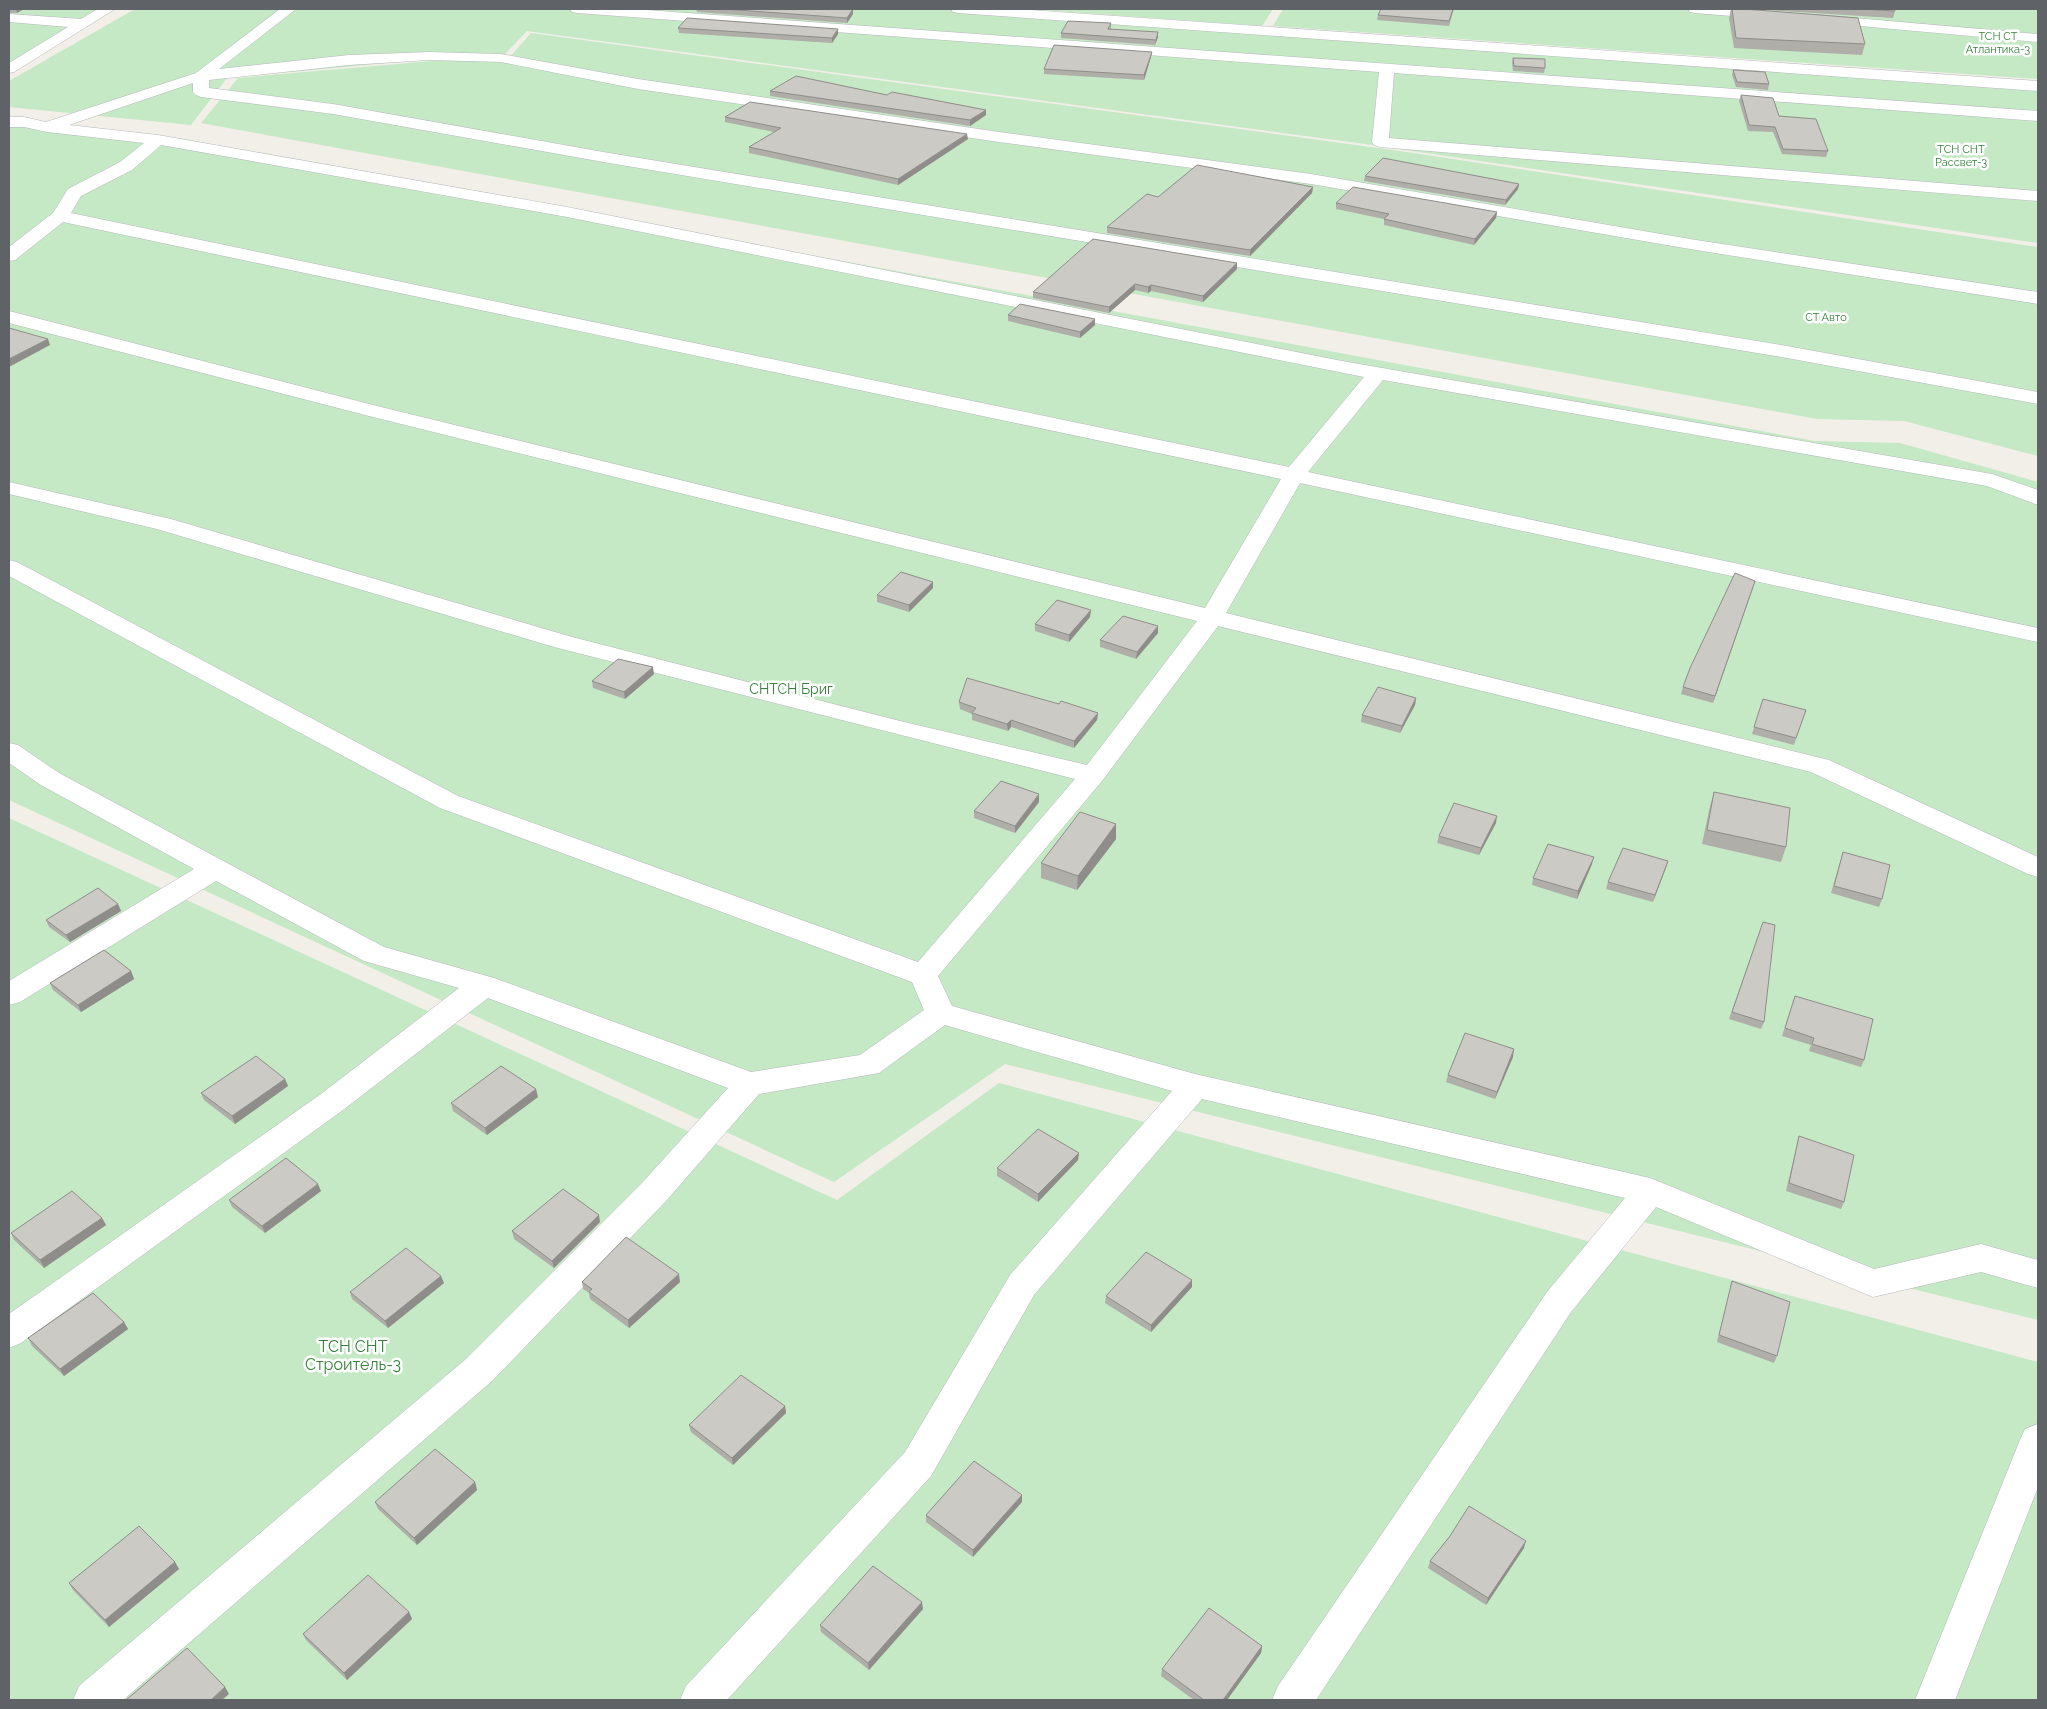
<svg xmlns="http://www.w3.org/2000/svg" width="2047" height="1709" font-family="Raleway,sans-serif">
<style>
.green{fill:#c5e8c5}
.lines{fill:none;stroke-linecap:round;stroke-linejoin:round}
.minor-casing{stroke:#b5b8bc;stroke-width:1}
.minor{fill:#fff;fill-rule:evenodd}
.wall{fill:#afaea9}
.shaded-wall{fill:#8f8d8a}
.building{fill:#cccac5;stroke:#8f8d8a}
.labels{text-anchor:middle;dominant-baseline:central;stroke-width:5;stroke-linejoin:round;paint-order:stroke}
.far-park-label{font-size:11px;fill:#348238;stroke:#fff}
.park-label{font-size:14px;fill:#348238;stroke:#fff}
.near-park-label{font-size:16px;fill:#348238;stroke:#fff}
</style>
<rect width="100%" height="100%" fill="#f1efe8"/>
<!-- green -->
<path class="green" d="M 9,9 L 108,9 L 9,66 Z
M 135,9 L 985,9 L 2038,86 L 2038,243 L 1358,143 L 527,31 L 500,59 L 430,59 L 227,78 L 191,125 L 9,107 L 9,81 Z
M 1027,9 L 1273,9 L 1262,26 Z
M 1283,9 L 2038,9 L 2038,79 L 1273,26 Z
M 531,33 L 1400,151 L 2038,247 L 2038,456 L 1904,421 L 1817,419 L 201,123 L 238,78 L 432,61 L 507,60 Z
M 9,124 L 56,130 L 178,138 L 1815,441 L 1900,443 L 2038,482 L 2038,1320 L 1005,1064 L 834,1182 L 9,800 Z
M 9,818 L 837,1200 L 999,1083 L 2038,1362 L 2038,1700 L 9,1700 Z"/>
<g class="lines">
<defs>
<path id="minor" d="M 98,9 L 115,9 L 14,72 L 9,73 L 9,63 L 68,27 L 9,22 L 9,14 L 81,19 Z
M 280,9 L 296,9 L 219,69 L 349,55 L 429,52 L 501,54 L 638,79 L 999,132 L 1311,174 L 1696,240 L 2038,292 L 2038,304 L 1696,250 L 1311,184 L 999,142 L 638,89 L 501,62 L 429,60 L 349,65 L 209,80 L 209,88 L 333,104 L 609,153 L 1787,346 L 2038,392 L 2038,404 L 1787,358 L 609,163 L 333,114 L 201,97 L 196,95 L 193,92 L 193,83 L 69,125 L 158,135 L 567,207 L 1342,361 L 1992,474 L 2038,490 L 2038,505 L 1987,486 L 1383,380 L 1308,472 L 2038,628 L 2038,642 L 1300,483 L 1226,613 L 1829,760 L 2038,857 L 2038,877 L 2028,874 L 1811,772 L 1218,626 L 1102,781 L 938,976 L 952,1006 L 1195,1074 L 1650,1178 L 1874,1269 L 1981,1244 L 2038,1260 L 2038,1288 L 1981,1272 L 1873,1297 L 1656,1207 L 1571,1312 L 1316,1700 L 1272,1700 L 1278,1686 L 1547,1292 L 1625,1198 L 1202,1099 L 1034,1295 L 931,1476 L 727,1700 L 680,1700 L 686,1686 L 905,1452 L 1010,1275 L 1172,1091 L 945,1025 L 879,1073 L 759,1094 L 666,1201 L 492,1381 L 123,1700 L 73,1700 L 79,1686 L 466,1359 L 642,1183 L 728,1088 L 488,998 L 343,1110 L 21,1343 L 9,1348 L 9,1314 L 321,1094 L 459,988 L 364,961 L 216,881 L 20,1002 L 9,1005 L 9,981 L 194,869 L 41,785 L 9,763 L 9,743 L 18,745 L 59,773 L 384,947 L 494,978 L 751,1072 L 860,1055 L 924,1010 L 912,982 L 440,808 L 9,576 L 9,560 L 17,562 L 458,796 L 918,962 L 1075,779 L 554,647 L 157,529 L 9,494 L 9,482 L 171,519 L 572,637 L 900,721 L 1087,765 L 1197,621 L 369,416 L 9,323 L 9,311 L 381,407 L 1205,608 L 1281,479 L 63,222 L 15,260 L 9,261 L 9,247 L 53,213 L 68,189 L 120,162 L 144,143 L 47,132 L 24,127 L 9,127 L 9,117 L 24,117 L 46,122 L 196,73 ZM 161,145 L 567,217 L 1364,377 L 1289,467 L 71,213 L 81,196 L 132,170 Z
M 570,9 L 632,9 L 2038,111 L 2038,121 L 1394,73 L 1389,138 L 2038,191 L 2038,201 L 1380,147 L 1374,145 L 1372,142 L 1379,72 L 577,13 L 572,12 Z
M 951,9 L 1015,9 L 2038,81 L 2038,91 L 958,13 L 953,12 Z
M 1688,9 C 1714,7 1747,5 1773,12 L 1775,15 L 1773,18 L 1768,19 L 1695,13 L 1690,12 Z
M 1821,15 L 2038,34 L 2038,42 L 1816,22 L 1814,19 L 1816,16 Z
M 2038,1424 L 2038,1487 L 1955,1700 L 1915,1700 L 2020,1440 L 2025,1429 Z"/>
</defs>
<!-- minor casing -->
<use href="#minor" class="minor-casing"/>
<!-- minor -->
<use href="#minor" class="minor"/>
</g>
<!-- wall -->
<path class="wall" d="M 9,9 L 24,9 L 17,13 L 9,13 Z
M 696,9 L 853,9 L 853,14 L 847,23 L 697,12 Z
M 1381,9 L 1454,9 L 1449,26 L 1377,20 L 1378,15 Z
M 1731,9 L 1744,9 L 1865,44 L 1862,55 L 1734,48 L 1729,18 Z
M 1752,9 L 1895,9 L 1895,11 L 1893,18 Z
M 1111,23 L 1111,29 L 1158,37 L 1155,45 L 1061,38 L 1061,33 Z
M 678,28 L 838,29 L 838,34 L 832,43 L 679,33 Z
M 1151,57 L 1144,80 L 1044,74 L 1044,69 Z
M 1513,58 L 1545,68 L 1544,73 L 1513,71 L 1512,63 Z
M 1733,70 L 1769,84 L 1768,90 L 1736,87 L 1732,75 Z
M 770,91 L 887,95 L 986,110 L 986,115 L 970,126 L 770,96 Z
M 1741,95 L 1779,116 L 1828,151 L 1826,157 L 1782,154 L 1773,132 L 1748,131 L 1739,101 Z
M 725,117 L 968,139 L 898,185 L 749,153 L 749,147 L 774,132 L 725,122 Z
M 1365,176 L 1519,184 L 1518,189 L 1505,205 L 1364,181 Z
M 1313,187 L 1312,193 L 1250,256 L 1107,233 L 1107,227 L 1158,197 Z
M 1336,203 L 1497,212 L 1496,218 L 1474,245 L 1384,225 L 1384,219 L 1336,209 Z
M 1237,269 L 1203,302 L 1151,291 L 1148,293 L 1135,290 L 1109,313 L 1033,298 L 1033,292 Z
M 1008,315 L 1095,325 L 1080,338 L 1008,321 Z
M 1755,581 L 1713,703 L 1681,694 L 1683,687 Z
M 933,582 L 933,588 L 909,612 L 877,602 L 877,595 Z
M 1090,617 L 1069,642 L 1035,631 L 1035,624 Z
M 1158,633 L 1136,659 L 1100,647 L 1100,640 Z
M 654,674 L 625,699 L 593,688 L 592,681 Z
M 1416,698 L 1415,705 L 1400,733 L 1361,722 L 1362,715 Z
M 1763,699 L 1806,710 L 1794,745 L 1752,734 Z
M 959,702 L 1059,704 L 1098,713 L 1097,720 L 1074,748 L 1011,727 L 1008,731 L 972,720 L 972,714 L 960,709 Z
M 1714,792 L 1786,847 L 1781,862 L 1702,844 L 1710,806 Z
M 1039,802 L 1015,833 L 974,818 L 974,811 Z
M 1496,823 L 1479,855 L 1437,843 L 1439,836 Z
M 1116,824 L 1116,839 L 1077,890 L 1041,878 L 1041,863 Z
M 1843,852 L 1882,899 L 1879,907 L 1831,893 Z
M 1668,861 L 1653,902 L 1606,889 L 1608,882 Z
M 1592,864 L 1577,899 L 1532,885 L 1533,878 Z
M 118,904 L 121,911 L 70,942 L 49,927 L 46,920 Z
M 1763,922 L 1764,1022 L 1761,1029 L 1729,1019 Z
M 131,971 L 134,979 L 81,1012 L 53,990 L 50,983 Z
M 1795,996 L 1864,1060 L 1861,1067 L 1809,1051 L 1811,1045 L 1782,1036 Z
M 1513,1057 L 1495,1099 L 1446,1082 L 1448,1075 Z
M 285,1079 L 288,1086 L 235,1124 L 204,1100 L 201,1093 Z
M 538,1097 L 487,1135 L 453,1111 L 451,1103 Z
M 1799,1136 L 1844,1202 L 1841,1209 L 1786,1191 L 1797,1144 Z
M 1079,1153 L 1078,1160 L 1038,1202 L 997,1176 L 997,1168 Z
M 321,1191 L 265,1233 L 232,1207 L 229,1200 Z
M 102,1218 L 106,1225 L 44,1268 L 14,1240 L 11,1233 Z
M 600,1222 L 554,1268 L 514,1239 L 512,1231 Z
M 1732,1281 L 1777,1356 L 1774,1363 L 1717,1342 L 1730,1289 Z
M 582,1282 L 680,1282 L 629,1328 L 590,1299 L 589,1293 L 583,1289 Z
M 444,1283 L 388,1328 L 352,1299 L 350,1292 Z
M 1192,1287 L 1151,1332 L 1105,1303 L 1106,1296 Z
M 124,1322 L 128,1329 L 64,1376 L 32,1346 L 28,1338 Z
M 785,1406 L 786,1413 L 733,1465 L 691,1432 L 689,1425 Z
M 475,1482 L 477,1490 L 417,1545 L 378,1509 L 375,1502 Z
M 1022,1495 L 1022,1502 L 973,1557 L 926,1522 L 926,1515 Z
M 1450,1536 L 1524,1548 L 1486,1605 L 1428,1568 L 1430,1561 Z
M 179,1569 L 109,1627 L 73,1590 L 69,1583 Z
M 923,1609 L 869,1670 L 821,1632 L 820,1625 Z
M 409,1612 L 412,1619 L 347,1680 L 306,1640 L 303,1634 Z
M 1262,1646 L 1261,1653 L 1227,1700 L 1194,1700 L 1161,1676 L 1162,1669 Z"/>
<!-- shaded-wall -->
<path class="shaded-wall" d="M 16,9 L 24,9 L 17,13 Z
M 853,9 L 853,14 L 847,23 L 847,18 Z
M 838,29 L 838,34 L 832,43 L 832,38 Z
M 1158,32 L 1158,37 L 1155,45 L 1156,40 Z
M 1152,52 L 1151,57 L 1144,80 L 1144,75 Z
M 986,110 L 986,115 L 970,126 L 970,120 Z
M 967,134 L 968,139 L 898,185 L 898,179 Z
M 1519,184 L 1518,189 L 1505,205 L 1506,200 Z
M 1313,187 L 1312,193 L 1250,256 L 1250,250 Z
M 1497,212 L 1496,218 L 1474,245 L 1475,239 Z
M 1237,263 L 1237,269 L 1203,302 L 1203,296 Z
M 1135,284 L 1135,290 L 1109,313 L 1109,307 Z
M 1151,285 L 1151,291 L 1148,293 L 1148,287 Z
M 1095,319 L 1095,325 L 1080,338 L 1080,332 Z
M 48,339 L 50,345 L 9,367 L 9,359 Z
M 1755,581 L 1753,588 L 1713,703 L 1715,696 Z
M 933,582 L 933,588 L 909,612 L 909,605 Z
M 1091,610 L 1090,617 L 1069,642 L 1069,635 Z
M 1158,626 L 1158,633 L 1136,659 L 1137,652 Z
M 653,667 L 654,674 L 625,699 L 624,692 Z
M 1416,698 L 1415,705 L 1400,733 L 1402,726 Z
M 1098,713 L 1097,720 L 1074,748 L 1074,741 Z
M 1011,720 L 1011,727 L 1008,731 L 1007,724 Z
M 1039,794 L 1039,802 L 1015,833 L 1015,826 Z
M 1497,816 L 1496,823 L 1479,855 L 1481,848 Z
M 1116,824 L 1116,839 L 1077,890 L 1078,876 Z
M 1594,857 L 1592,864 L 1577,899 L 1578,891 Z
M 1668,861 L 1666,868 L 1653,902 L 1655,895 Z
M 118,904 L 121,911 L 70,942 L 66,935 Z
M 131,971 L 134,979 L 81,1012 L 78,1005 Z
M 1514,1049 L 1513,1057 L 1495,1099 L 1497,1092 Z
M 285,1079 L 288,1086 L 235,1124 L 232,1116 Z
M 536,1089 L 538,1097 L 487,1135 L 485,1128 Z
M 1079,1153 L 1078,1160 L 1038,1202 L 1038,1194 Z
M 318,1184 L 321,1191 L 265,1233 L 262,1226 Z
M 599,1215 L 600,1222 L 554,1268 L 552,1261 Z
M 102,1218 L 106,1225 L 44,1268 L 40,1260 Z
M 679,1274 L 680,1282 L 629,1328 L 628,1320 Z
M 441,1276 L 444,1283 L 388,1328 L 385,1321 Z
M 1192,1280 L 1192,1287 L 1151,1332 L 1151,1325 Z
M 124,1322 L 128,1329 L 64,1376 L 60,1369 Z
M 785,1406 L 786,1413 L 733,1465 L 732,1458 Z
M 475,1482 L 477,1490 L 417,1545 L 414,1538 Z
M 1022,1495 L 1022,1502 L 973,1557 L 973,1550 Z
M 1526,1541 L 1524,1548 L 1486,1605 L 1488,1598 Z
M 175,1562 L 179,1569 L 109,1627 L 105,1620 Z
M 922,1602 L 923,1609 L 869,1670 L 868,1663 Z
M 409,1612 L 412,1619 L 347,1680 L 344,1673 Z
M 1262,1646 L 1261,1653 L 1227,1700 L 1223,1700 Z
M 225,1687 L 229,1694 L 222,1700 L 211,1700 Z"/>
<!-- building -->
<path class="building" d="M 724,9 L 853,9 L 847,18 Z
M 1381,9 L 1453,9 L 1449,21 L 1378,15 Z
M 1732,9 L 1744,9 L 1858,18 L 1865,44 L 1736,38 Z
M 1862,9 L 1895,9 L 1895,11 Z
M 687,18 L 838,29 L 832,38 L 678,28 Z
M 1068,21 L 1111,23 L 1108,29 L 1158,32 L 1156,40 L 1061,33 Z
M 1054,45 L 1152,52 L 1144,75 L 1044,69 Z
M 1513,58 L 1545,59 L 1545,68 L 1514,66 Z
M 1733,70 L 1765,72 L 1769,84 L 1737,82 Z
M 796,76 L 887,95 L 892,92 L 986,110 L 970,120 L 770,91 Z
M 1741,95 L 1773,98 L 1779,116 L 1816,119 L 1828,151 L 1783,149 L 1775,127 L 1749,125 Z
M 750,102 L 967,134 L 898,179 L 749,147 L 781,128 L 725,117 Z
M 1383,158 L 1519,184 L 1506,200 L 1365,176 Z
M 1197,165 L 1313,187 L 1250,250 L 1107,227 L 1147,194 L 1158,197 Z
M 1353,187 L 1497,212 L 1475,239 L 1384,219 L 1389,214 L 1336,203 Z
M 1093,239 L 1237,263 L 1203,296 L 1151,285 L 1148,287 L 1135,284 L 1109,307 L 1033,292 Z
M 1020,304 L 1095,319 L 1080,332 L 1008,315 Z
M 9,328 L 48,339 L 9,359 Z
M 901,572 L 933,582 L 909,605 L 877,595 Z
M 1735,573 L 1755,581 L 1715,696 L 1683,687 L 1690,668 Z
M 1057,600 L 1091,610 L 1069,635 L 1035,624 Z
M 1123,616 L 1158,626 L 1137,652 L 1100,640 Z
M 618,659 L 653,667 L 624,692 L 592,681 Z
M 967,678 L 1059,704 L 1061,701 L 1098,713 L 1074,741 L 1011,720 L 1007,724 L 972,713 L 976,708 L 959,702 Z
M 1378,687 L 1416,698 L 1402,726 L 1362,715 Z
M 1763,699 L 1806,710 L 1796,738 L 1754,727 Z
M 1001,781 L 1039,794 L 1015,826 L 974,811 Z
M 1714,792 L 1790,808 L 1786,847 L 1707,830 Z
M 1454,803 L 1497,816 L 1481,848 L 1439,836 Z
M 1080,812 L 1116,824 L 1078,876 L 1041,863 Z
M 1548,844 L 1594,857 L 1578,891 L 1533,878 Z
M 1623,848 L 1668,861 L 1655,895 L 1608,882 Z
M 1843,852 L 1890,865 L 1882,899 L 1834,886 Z
M 98,888 L 118,904 L 66,935 L 46,920 Z
M 1763,922 L 1775,925 L 1764,1022 L 1732,1012 Z
M 104,950 L 131,971 L 78,1005 L 50,983 Z
M 1795,996 L 1873,1019 L 1864,1060 L 1812,1044 L 1814,1038 L 1785,1028 Z
M 1465,1033 L 1514,1049 L 1497,1092 L 1448,1075 Z
M 256,1056 L 285,1079 L 232,1116 L 201,1093 Z
M 501,1066 L 536,1089 L 485,1128 L 451,1103 Z
M 1038,1129 L 1079,1153 L 1038,1194 L 997,1168 Z
M 1799,1136 L 1854,1155 L 1844,1202 L 1789,1183 Z
M 286,1158 L 318,1184 L 262,1226 L 229,1200 Z
M 563,1189 L 599,1215 L 552,1261 L 512,1231 Z
M 72,1191 L 102,1218 L 40,1260 L 11,1233 Z
M 626,1237 L 679,1274 L 628,1320 L 589,1292 L 592,1289 L 582,1282 Z
M 406,1248 L 441,1276 L 385,1321 L 350,1292 Z
M 1146,1252 L 1192,1280 L 1151,1325 L 1106,1296 Z
M 1732,1281 L 1790,1302 L 1777,1356 L 1719,1335 Z
M 93,1293 L 124,1322 L 60,1369 L 28,1338 Z
M 741,1375 L 785,1406 L 732,1458 L 689,1425 Z
M 435,1449 L 475,1482 L 414,1538 L 375,1502 Z
M 974,1461 L 1022,1495 L 973,1550 L 926,1515 Z
M 1469,1506 L 1526,1541 L 1488,1598 L 1430,1561 L 1450,1536 Z
M 139,1526 L 175,1562 L 105,1620 L 69,1583 Z
M 873,1566 L 922,1602 L 868,1663 L 820,1625 Z
M 368,1575 L 409,1612 L 344,1673 L 303,1634 Z
M 1209,1608 L 1262,1646 L 1223,1700 L 1204,1700 L 1162,1669 Z
M 187,1648 L 225,1687 L 211,1700 L 126,1700 Z"/>
<g class="labels">
<!-- far-park labels -->
<g class="far-park-label">
<text x="1998" y="36">ТСН СТ<tspan x="1998" dy="13">Атлантика-3</tspan></text>
<text x="1961" y="149">ТСН СНТ<tspan x="1961" dy="13">Рассвет-3</tspan></text>
<text x="1826" y="317">СТ Авто</text>
</g>
<!-- park labels -->
<g class="park-label">
<text x="791" y="689">СНТСН Бриг</text>
</g>
<!-- near-park labels -->
<g class="near-park-label">
<text x="353" y="1346">ТСН СНТ<tspan x="353" dy="18">Строитель-3</tspan></text>
</g>
</g>
<!-- border -->
<rect width="2047" height="1709" fill="none" stroke="#5f6368" stroke-width="20"/>
</svg>
